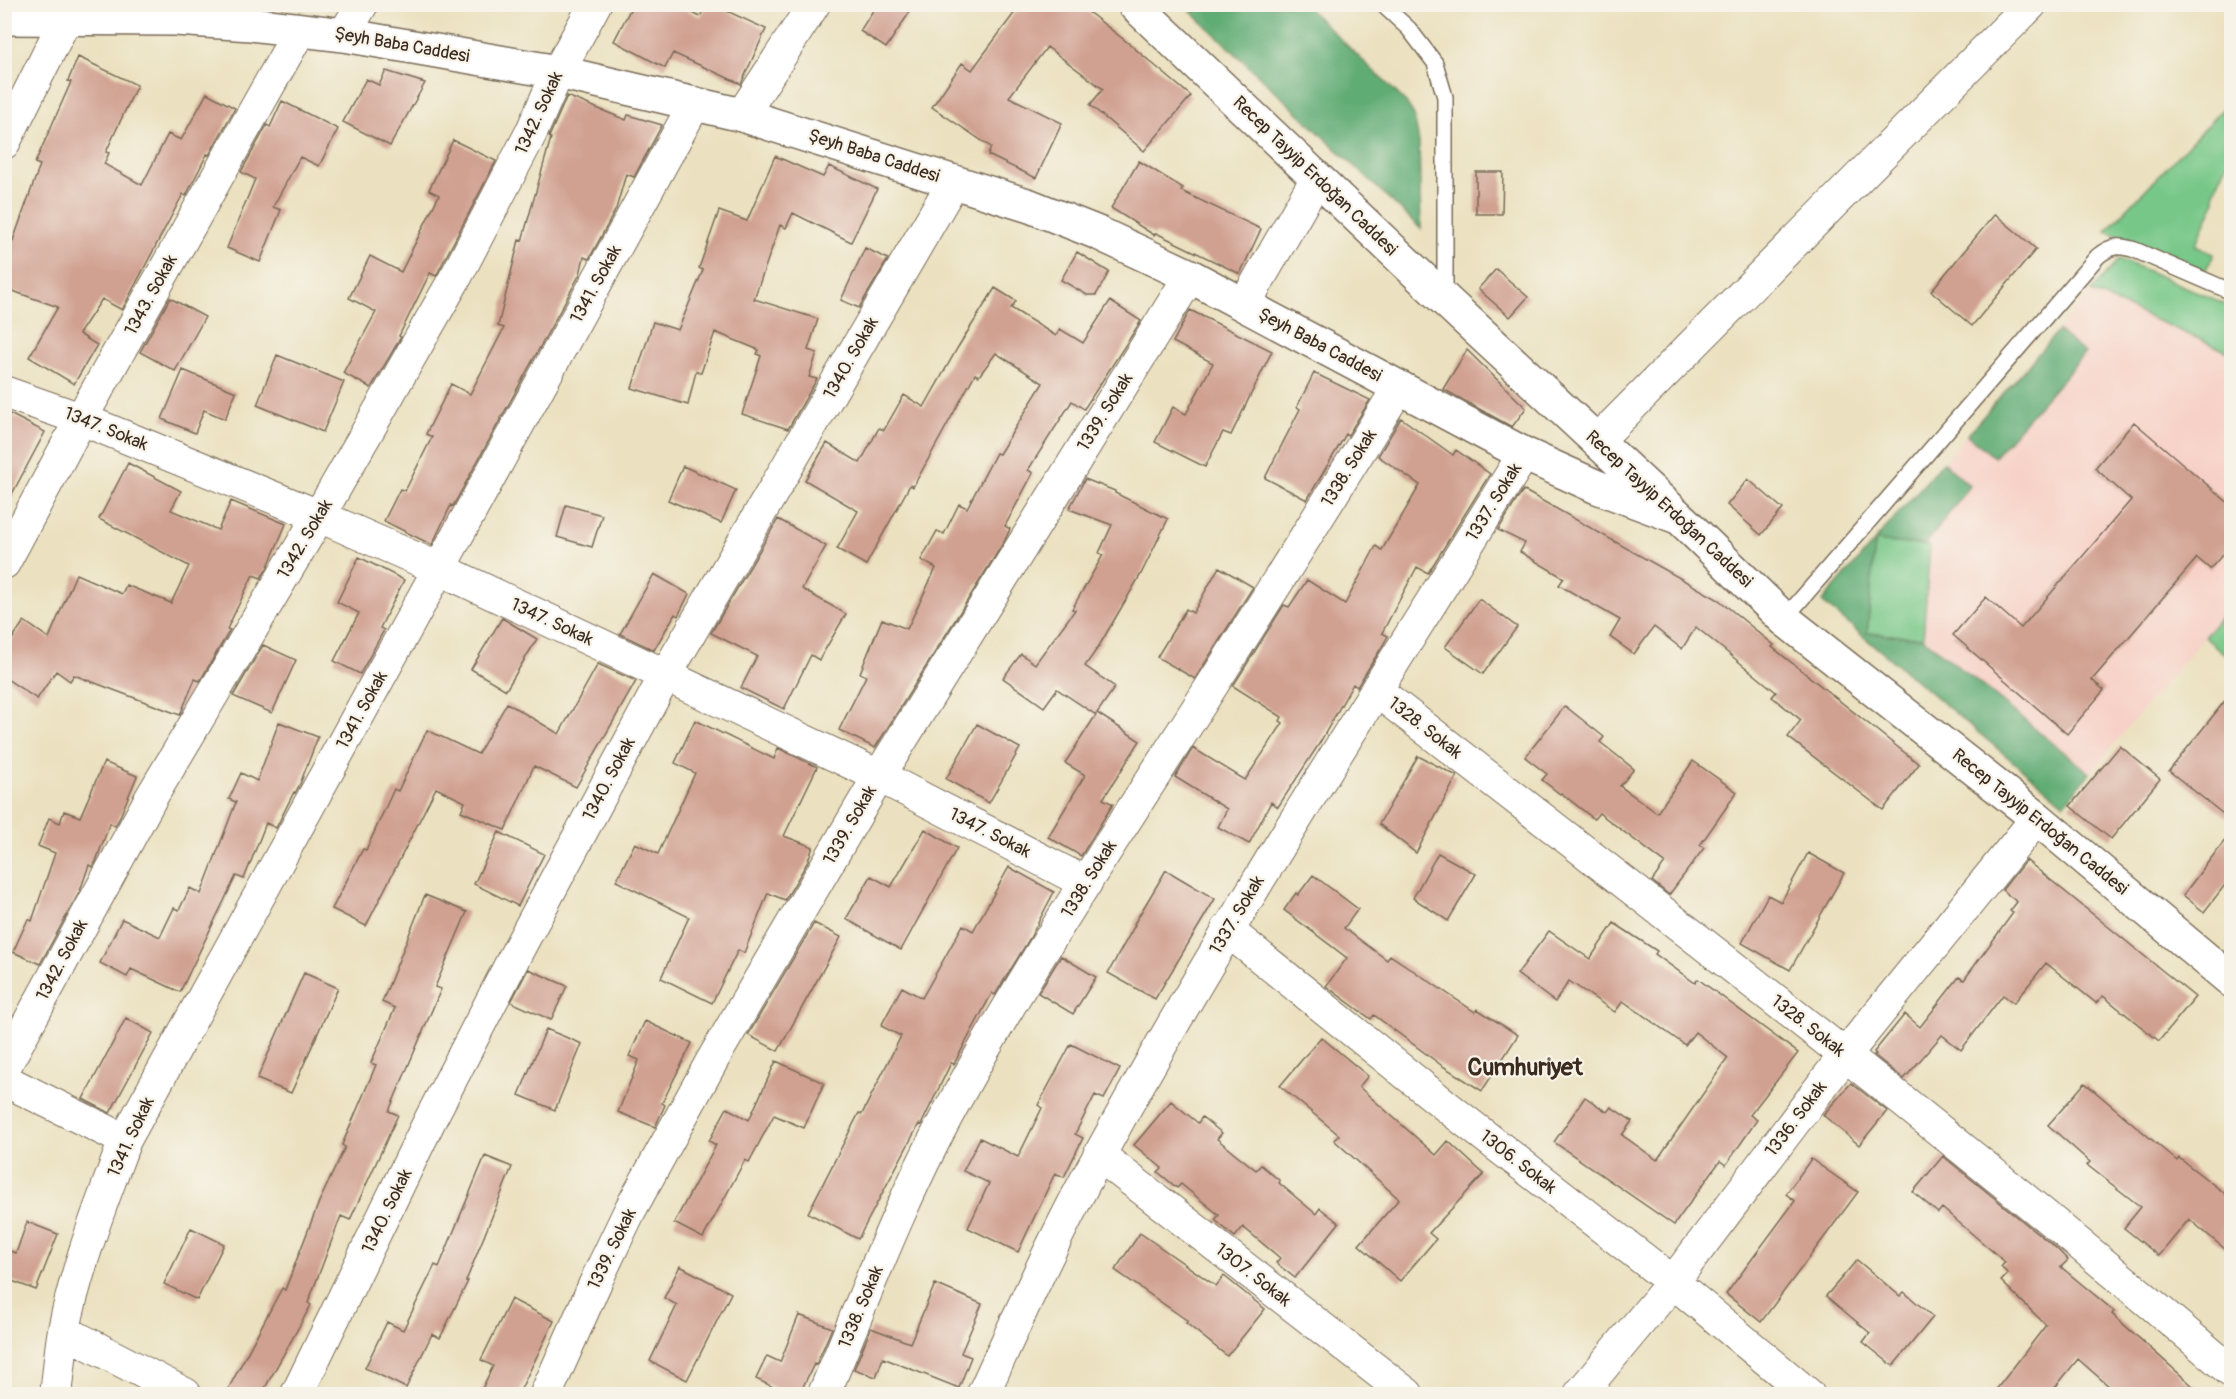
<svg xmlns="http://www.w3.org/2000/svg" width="2236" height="1399" font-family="Pangolin,sans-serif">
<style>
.built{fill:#f7d1c7}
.green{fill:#77c788;stroke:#597853;stroke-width:1.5}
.forest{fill:#61ac74;stroke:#4e6b49;stroke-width:1.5}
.building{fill:#d0a091}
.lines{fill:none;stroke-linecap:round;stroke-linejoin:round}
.lane-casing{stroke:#796a57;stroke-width:18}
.street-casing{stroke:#796a57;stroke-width:34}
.secondary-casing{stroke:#796a57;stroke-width:36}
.lane{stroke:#fff;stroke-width:15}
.street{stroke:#fff;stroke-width:32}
.secondary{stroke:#fff;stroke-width:33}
.labels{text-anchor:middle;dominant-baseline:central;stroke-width:4.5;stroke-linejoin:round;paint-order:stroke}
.street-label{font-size:18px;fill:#3b2a1e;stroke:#f7f3e8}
.district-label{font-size:24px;font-weight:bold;fill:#3b2a1e;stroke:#f7f3e8}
</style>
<rect width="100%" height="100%" fill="#f7f3e8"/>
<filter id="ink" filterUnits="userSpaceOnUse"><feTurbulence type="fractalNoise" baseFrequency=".0167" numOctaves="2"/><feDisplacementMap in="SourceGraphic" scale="12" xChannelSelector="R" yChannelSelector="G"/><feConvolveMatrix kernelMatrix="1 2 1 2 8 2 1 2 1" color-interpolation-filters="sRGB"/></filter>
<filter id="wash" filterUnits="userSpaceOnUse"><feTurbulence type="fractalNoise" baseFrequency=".008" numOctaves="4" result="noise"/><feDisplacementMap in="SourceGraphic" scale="24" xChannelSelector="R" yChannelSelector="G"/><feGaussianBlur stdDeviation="1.35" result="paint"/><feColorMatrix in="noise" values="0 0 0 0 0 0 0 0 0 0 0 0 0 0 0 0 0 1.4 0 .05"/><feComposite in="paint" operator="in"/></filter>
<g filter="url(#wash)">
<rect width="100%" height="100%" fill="#ebe1c0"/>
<!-- built -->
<path class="built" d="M 2091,292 L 2231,353 L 2231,604 L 2064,804 L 1822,602 Z"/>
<!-- green -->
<path class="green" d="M 2231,100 L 2231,155 L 2214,192 L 2215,202 L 2195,246 L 2214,254 L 2205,271 L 2106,231 Z
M 2119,259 L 2231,306 L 2231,353 L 2091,292 Z
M 1875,541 L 1930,546 L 1923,638 L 1867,633 Z
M 2231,604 L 2231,659 L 2204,637 Z"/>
<!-- forest -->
<path class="forest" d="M 1184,5 L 1301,5 L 1309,9 L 1406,102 L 1414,115 L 1419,142 L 1421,229 Z
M 2058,331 L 2085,353 L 1994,457 L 1967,435 Z
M 1943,462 L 1970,486 L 1925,545 L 1875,541 L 1867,633 L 1923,638 L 2090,773 L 2064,804 L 1822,602 Z"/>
<g id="blocks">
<!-- building -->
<path class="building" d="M 633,4 L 676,4 L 700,17 L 706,4 L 712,4 L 766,29 L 741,84 L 673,53 L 665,68 L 614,41 Z
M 877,4 L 915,4 L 886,48 L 860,31 Z
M 1021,4 L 1078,4 L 1127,42 L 1191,96 L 1144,151 L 1090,105 L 1103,89 L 1047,47 L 1009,97 L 1062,123 L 1036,178 L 988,155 L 991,147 L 932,107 L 962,63 L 972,70 Z
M 78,57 L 137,85 L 106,152 L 109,153 L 104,164 L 142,185 L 168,134 L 181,140 L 207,93 L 235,108 L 209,155 L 207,154 L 186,196 L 183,194 L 122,310 L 102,299 L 79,334 L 97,345 L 74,384 L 29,357 L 58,307 L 4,288 L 4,266 L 40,165 L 35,163 L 71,82 L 68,81 Z
M 386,71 L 425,83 L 390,146 L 343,122 L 366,79 L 379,85 Z
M 567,96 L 626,120 L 628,115 L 662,125 L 634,177 L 626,174 L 616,209 L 589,259 L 584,257 L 580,274 L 453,506 L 451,505 L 432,545 L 384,521 L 400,489 L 405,491 L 432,437 L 426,434 L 451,384 L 470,394 L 504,328 L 498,326 L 519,240 L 522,241 L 551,138 L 549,137 Z
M 282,101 L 338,129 L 319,166 L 300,157 L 273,207 L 281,210 L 260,262 L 227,248 L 255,179 L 241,172 L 267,125 L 270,127 Z
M 453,140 L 496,161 L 436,276 L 430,273 L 399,336 L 401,337 L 371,388 L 343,373 L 376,312 L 349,298 L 370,256 L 401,272 L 439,195 L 429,190 Z
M 775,156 L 823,177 L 829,166 L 877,189 L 851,242 L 793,213 L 786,228 L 780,225 L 754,299 L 818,319 L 808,350 L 817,353 L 809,377 L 817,379 L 788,429 L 742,414 L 761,356 L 757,354 L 759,350 L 715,332 L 701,373 L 696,371 L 688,405 L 632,388 L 653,322 L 678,330 L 703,270 L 699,268 L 719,211 L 747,221 Z
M 1139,161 L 1183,188 L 1181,191 L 1261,229 L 1240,274 L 1156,233 L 1154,235 L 1111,208 Z
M 1476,172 L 1503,172 L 1502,214 L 1476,214 Z
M 1995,214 L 2036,249 L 1972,326 L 1931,291 Z
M 865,248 L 888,259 L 859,308 L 841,300 Z
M 1077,252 L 1109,272 L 1096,295 L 1087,295 L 1061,280 Z
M 1496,269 L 1528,297 L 1510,317 L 1478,289 Z
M 995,288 L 1016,301 L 1011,308 L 1056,336 L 1060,329 L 1083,343 L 1110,301 L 1141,321 L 1084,409 L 1072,401 L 1028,470 L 1033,473 L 1005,526 L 1010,529 L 1004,542 L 875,748 L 839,730 L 866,676 L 860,673 L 882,619 L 907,629 L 936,568 L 921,560 L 937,531 L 944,534 L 959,504 L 967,508 L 996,453 L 999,454 L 1043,383 L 996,353 L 979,376 L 975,374 L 913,487 L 910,485 L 866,565 L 837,549 L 858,511 L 805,480 L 827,443 L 860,463 L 879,428 L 884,430 L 904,395 L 924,407 L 958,347 Z
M 170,298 L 205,317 L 175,371 L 140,352 Z
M 1190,310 L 1272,351 L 1231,435 L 1223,432 L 1205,467 L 1155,442 L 1173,407 L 1186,414 L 1213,363 L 1173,342 Z
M 1467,350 L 1526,408 L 1512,427 L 1443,389 Z
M 277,355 L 344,382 L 323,432 L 257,405 Z
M 183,370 L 236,392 L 225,419 L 204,410 L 195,433 L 162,419 Z
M 1314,373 L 1370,400 L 1348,435 L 1346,434 L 1307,500 L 1265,478 L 1300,409 L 1297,407 Z
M 4,411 L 45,432 L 4,509 Z
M 1401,418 L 1453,455 L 1456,450 L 1490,474 L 1428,573 L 1417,567 L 1382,633 L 1388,636 L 1380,650 L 1357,687 L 1353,684 L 1319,744 L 1278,807 L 1271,802 L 1249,844 L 1218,827 L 1227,809 L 1175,777 L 1193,748 L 1245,780 L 1283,723 L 1280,721 L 1282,717 L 1233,686 L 1284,605 L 1289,607 L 1307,580 L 1345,604 L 1376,546 L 1382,550 L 1420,485 L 1378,456 Z
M 2134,422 L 2232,506 L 2232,544 L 2210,569 L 2197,558 L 2092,680 L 2104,690 L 2067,734 L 1953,635 L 1986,597 L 2021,628 L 2131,500 L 2095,468 Z
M 128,463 L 181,491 L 171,510 L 218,530 L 231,501 L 286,524 L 267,569 L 261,578 L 253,575 L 227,629 L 230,630 L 200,681 L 195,679 L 180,715 L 74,675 L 70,681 L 56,671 L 37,699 L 4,677 L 4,651 L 24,621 L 49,638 L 76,574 L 122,594 L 126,585 L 171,603 L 189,566 L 99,519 Z
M 683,466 L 736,490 L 721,523 L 668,500 Z
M 1085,479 L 1115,491 L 1115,493 L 1168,519 L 1141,574 L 1099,646 L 1085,666 L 1115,687 L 1097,713 L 1140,741 L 1103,799 L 1113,804 L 1081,856 L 1048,837 L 1085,775 L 1065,763 L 1096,715 L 1057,689 L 1044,707 L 1003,678 L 1021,654 L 1035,664 L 1075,610 L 1072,609 L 1103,555 L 1099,553 L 1112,525 L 1069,509 Z
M 1748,479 L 1783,509 L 1761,535 L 1727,505 Z
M 1523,490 L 1719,600 L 1774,645 L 1772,647 L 1919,764 L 1883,810 L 1788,737 L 1801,720 L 1772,697 L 1776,692 L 1696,627 L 1682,649 L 1654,627 L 1634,654 L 1610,637 L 1620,620 L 1559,585 L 1564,578 L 1520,552 L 1525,543 L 1498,530 Z
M 566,505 L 602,515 L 592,547 L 557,537 Z
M 778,519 L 826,546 L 802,589 L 846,614 L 819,660 L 811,655 L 784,709 L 741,688 L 757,656 L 711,633 Z
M 359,557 L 404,580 L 380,628 L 384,630 L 360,674 L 334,661 L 359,613 L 337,602 Z
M 1219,567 L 1253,587 L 1195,679 L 1157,657 L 1186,609 L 1193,613 Z
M 654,574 L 689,594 L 678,616 L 675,614 L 654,650 L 620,634 Z
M 1479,599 L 1517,627 L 1483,674 L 1445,647 Z
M 502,618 L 537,639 L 506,690 L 471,669 Z
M 263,645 L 296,660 L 272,713 L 233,696 Z
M 598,664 L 636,681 L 576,787 L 534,766 L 505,830 L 461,811 L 465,802 L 436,788 L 366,926 L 332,909 L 363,849 L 366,850 L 394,789 L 398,791 L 427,730 L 478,754 L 507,703 L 559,734 Z
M 2232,692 L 2232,821 L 2169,771 Z
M 1565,706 L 1604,737 L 1600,742 L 1634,769 L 1620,786 L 1657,813 L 1693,761 L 1737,792 L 1700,845 L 1704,848 L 1669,895 L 1652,881 L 1665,863 L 1599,813 L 1594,819 L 1561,793 L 1560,794 L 1542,780 L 1547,774 L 1525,757 Z
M 695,720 L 774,759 L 778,748 L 817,767 L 784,836 L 813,847 L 807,863 L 785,900 L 768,893 L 744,953 L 738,950 L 712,1003 L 661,978 L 689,917 L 616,881 L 635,843 L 658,854 L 695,773 L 675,763 Z
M 279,722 L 318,737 L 300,784 L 295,793 L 294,792 L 276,828 L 266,823 L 244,879 L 236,876 L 180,992 L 131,969 L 127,977 L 100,963 L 122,919 L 160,937 L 174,908 L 179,910 L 190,888 L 201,894 L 236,802 L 229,799 L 241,773 L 257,781 Z
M 977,724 L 1020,748 L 989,803 L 946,779 Z
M 2120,746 L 2160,779 L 2111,839 L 2070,806 Z
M 1418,756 L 1457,776 L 1416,853 L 1379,824 Z
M 104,762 L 137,776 L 119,819 L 115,826 L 110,823 L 96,861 L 93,867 L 89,865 L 80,891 L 40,964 L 13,952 L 28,919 L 32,921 L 55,853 L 38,846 L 49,818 L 60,823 L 64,811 L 80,817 Z
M 925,829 L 957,848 L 901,950 L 846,919 L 871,876 L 891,887 Z
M 2232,831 L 2232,876 L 2204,912 L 2183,895 Z
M 499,832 L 544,854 L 518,906 L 474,884 Z
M 1438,853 L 1476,874 L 1448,921 L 1413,898 Z
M 1808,853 L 1844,873 L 1790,970 L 1742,943 L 1768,895 L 1781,902 Z
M 2026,860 L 2195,997 L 2159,1041 L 2103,996 L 2096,1003 L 2046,963 L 2014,1003 L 2003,995 L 1961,1050 L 1942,1035 L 1904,1079 L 1874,1055 L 1876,1054 L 1874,1052 L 1905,1014 L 1920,1027 L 1959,977 L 1964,980 L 2013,913 L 2010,911 L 2017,902 L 2002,890 Z
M 1009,867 L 1054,892 L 1030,938 L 995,995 L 992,993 L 954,1064 L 951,1063 L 921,1125 L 919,1124 L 858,1239 L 808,1213 L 859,1113 L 862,1114 L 901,1036 L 881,1026 L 902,987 L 922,998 L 963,925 L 973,931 Z
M 1166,870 L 1215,899 L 1155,999 L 1108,973 L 1135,925 L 1134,924 Z
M 1313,875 L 1358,909 L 1344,928 L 1387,960 L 1390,955 L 1475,1012 L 1477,1009 L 1518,1035 L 1482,1091 L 1441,1065 L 1374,1015 L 1371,1019 L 1326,986 L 1347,958 L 1284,910 L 1296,893 L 1298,895 Z
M 425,895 L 467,912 L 435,987 L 441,989 L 389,1111 L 398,1115 L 350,1220 L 341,1216 L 308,1303 L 311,1305 L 261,1395 L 225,1395 L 282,1288 L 285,1290 L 319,1202 L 345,1147 L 342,1145 L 376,1065 L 371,1063 L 395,1008 L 382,1002 Z
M 814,923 L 841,937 L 778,1051 L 748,1035 Z
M 1614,923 L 1657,951 L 1655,954 L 1695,983 L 1698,979 L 1798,1053 L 1750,1115 L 1757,1120 L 1726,1165 L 1720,1161 L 1674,1225 L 1554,1142 L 1585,1097 L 1607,1112 L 1611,1107 L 1632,1121 L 1622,1135 L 1657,1160 L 1728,1058 L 1695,1032 L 1685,1045 L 1623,1001 L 1615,1012 L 1569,981 L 1555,1002 L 1517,974 L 1549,931 L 1590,959 Z
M 1061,956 L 1096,977 L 1073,1014 L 1038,993 Z
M 528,969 L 567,986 L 551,1020 L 511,1002 Z
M 304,973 L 338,988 L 291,1093 L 257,1079 Z
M 126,1018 L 153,1033 L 110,1113 L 83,1099 Z
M 645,1021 L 692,1043 L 662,1103 L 665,1105 L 655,1127 L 618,1112 L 639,1060 L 629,1056 Z
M 546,1029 L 582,1044 L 555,1110 L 519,1095 Z
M 1321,1037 L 1368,1076 L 1359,1087 L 1436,1155 L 1448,1141 L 1484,1174 L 1429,1233 L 1436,1239 L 1400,1281 L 1359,1245 L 1399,1199 L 1334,1140 L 1339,1135 L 1280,1086 Z
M 1071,1044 L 1120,1069 L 1104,1099 L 1095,1095 L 1075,1134 L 1083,1138 L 1064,1177 L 1055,1173 L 1018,1252 L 968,1228 L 989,1183 L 963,1171 L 980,1138 L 1018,1157 L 1042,1108 L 1038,1105 Z
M 776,1061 L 824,1083 L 804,1128 L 774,1115 L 749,1162 L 745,1160 L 703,1238 L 674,1223 L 716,1145 L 709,1141 L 727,1108 L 749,1120 Z
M 1851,1083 L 1887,1111 L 1859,1145 L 1823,1115 Z
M 2085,1083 L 2177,1161 L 2179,1158 L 2232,1199 L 2232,1255 L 2189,1219 L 2159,1256 L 2124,1228 L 2141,1207 L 2087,1165 L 2090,1162 L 2048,1125 Z
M 1171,1101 L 1198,1123 L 1202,1117 L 1222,1133 L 1217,1139 L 1256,1170 L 1261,1165 L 1280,1181 L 1279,1183 L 1316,1214 L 1320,1208 L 1339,1223 L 1295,1278 L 1276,1263 L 1280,1258 L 1243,1227 L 1235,1237 L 1215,1220 L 1219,1215 L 1181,1184 L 1177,1188 L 1158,1172 L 1162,1168 L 1134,1145 Z
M 485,1156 L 512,1167 L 466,1281 L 468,1281 L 440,1338 L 432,1334 L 406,1388 L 365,1368 L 387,1322 L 403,1330 L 435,1265 L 439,1267 Z
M 1943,1156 L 2057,1249 L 2068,1260 L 2061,1267 L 2114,1311 L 2112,1314 L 2203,1395 L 2119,1395 L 2078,1359 L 2049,1395 L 1992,1395 L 2046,1325 L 2001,1281 L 2008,1274 L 2001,1267 L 2005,1262 L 1942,1208 L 1938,1213 L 1913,1192 Z
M 1811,1159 L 1858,1192 L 1761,1322 L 1726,1294 L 1795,1201 L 1786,1194 Z
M 27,1222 L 58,1234 L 36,1290 L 4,1278 L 4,1249 L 16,1253 Z
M 191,1228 L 224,1244 L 197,1300 L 164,1284 Z
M 1140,1233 L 1216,1286 L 1224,1276 L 1265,1309 L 1227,1356 L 1186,1323 L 1188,1321 L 1115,1270 Z
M 1857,1260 L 1900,1296 L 1904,1292 L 1933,1317 L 1893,1366 L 1863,1342 L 1870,1333 L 1826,1296 Z
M 680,1266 L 731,1293 L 687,1380 L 650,1361 L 677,1305 L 664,1298 Z
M 935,1284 L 982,1304 L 961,1353 L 971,1357 L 959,1388 L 883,1358 L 876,1377 L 854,1369 L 871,1328 L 910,1343 Z
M 511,1299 L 554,1321 L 518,1395 L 479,1395 L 493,1366 L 481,1360 Z
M 799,1315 L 832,1328 L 816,1365 L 814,1364 L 799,1395 L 790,1395 L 756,1379 L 767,1356 L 780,1362 Z"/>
</g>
</g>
<g filter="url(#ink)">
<use href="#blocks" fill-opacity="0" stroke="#796a57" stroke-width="1.5"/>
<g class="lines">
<defs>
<path id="lane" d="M 1382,4 L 1409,29 L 1435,63 L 1445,97 L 1445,297
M 1784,619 L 2098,256 C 2112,245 2119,245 2135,250 L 2232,292"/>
<path id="street" d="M 344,35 L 362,4
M 742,115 L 814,4
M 4,143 L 66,18
M 1244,305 L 1317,178
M 4,392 L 81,419 L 319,516 L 440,569 L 879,776 L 1086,883
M 1597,441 L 2031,4
M 4,563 L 81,419 L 300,30
M 1377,691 C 1665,914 1955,1135 2232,1372
M 1227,930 L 1455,1113 L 1673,1282 L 1808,1394
M 4,1068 L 152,796 L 319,516 L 458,273 L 531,133 L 558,72 L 595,4
M 4,1080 L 125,1140
M 1099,1155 L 1407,1394
M 64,1331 L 185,1394
M 56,1394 C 59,1373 60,1351 64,1330 C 77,1265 102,1202 125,1140 L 695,103
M 297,1394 L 429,1122 L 519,948 L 665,676 L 954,181
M 546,1394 L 598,1277 L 630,1210 L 713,1059 L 879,776 L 1190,276
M 824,1394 C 865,1296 903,1195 955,1101 C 1021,980 1097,864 1172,748 C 1249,628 1324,508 1399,387
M 983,1394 C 1020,1313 1057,1232 1100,1154 C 1231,914 1380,686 1524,454
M 1580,1394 L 1673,1282 L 1845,1055 L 2037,818"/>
<path id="secondary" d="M 1134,4 L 1445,300 L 1680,518 L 1784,619 L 2037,818 L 2232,981
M 4,18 L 175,19 L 251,24 L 344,35 L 558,72 L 742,115 L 1030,206 L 1098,233 L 1190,276 L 1524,454 L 1597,487 L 1680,518"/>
</defs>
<!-- lane casing -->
<use href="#lane" class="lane-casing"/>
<!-- street casing -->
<use href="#street" class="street-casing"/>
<!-- secondary casing -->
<use href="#secondary" class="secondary-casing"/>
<!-- lane -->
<use href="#lane" class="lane"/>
<!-- street -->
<use href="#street" class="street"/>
<!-- secondary -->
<use href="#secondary" class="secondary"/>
</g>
</g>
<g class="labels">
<!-- street labels -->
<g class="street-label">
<text transform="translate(402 45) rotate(10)">Şeyh Baba Caddesi</text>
<text transform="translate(539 113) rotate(-65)">1342. Sokak</text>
<text transform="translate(874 156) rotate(18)">Şeyh Baba Caddesi</text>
<text transform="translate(1315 176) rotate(44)">Recep Tayyip Erdoğan Caddesi</text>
<text transform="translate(596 284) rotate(-61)">1341. Sokak</text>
<text transform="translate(151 295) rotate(-61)">1343. Sokak</text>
<text transform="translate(1320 345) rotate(28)">Şeyh Baba Caddesi</text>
<text transform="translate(851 358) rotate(-60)">1340. Sokak</text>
<text transform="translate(1105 412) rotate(-58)">1339. Sokak</text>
<text transform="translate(106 429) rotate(22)">1347. Sokak</text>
<text transform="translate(1349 468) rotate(-58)">1338. Sokak</text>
<text transform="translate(1494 502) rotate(-58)">1337. Sokak</text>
<text transform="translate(1669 509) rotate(43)">Recep Tayyip Erdoğan Caddesi</text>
<text transform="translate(305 539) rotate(-59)">1342. Sokak</text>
<text transform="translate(552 622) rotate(25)">1347. Sokak</text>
<text transform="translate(362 710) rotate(-61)">1341. Sokak</text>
<text transform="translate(1425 728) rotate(38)">1328. Sokak</text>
<text transform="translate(609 779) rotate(-62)">1340. Sokak</text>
<text transform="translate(2040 822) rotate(39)">Recep Tayyip Erdoğan Caddesi</text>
<text transform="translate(850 825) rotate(-60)">1339. Sokak</text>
<text transform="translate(990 833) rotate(27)">1347. Sokak</text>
<text transform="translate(1089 879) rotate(-58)">1338. Sokak</text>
<text transform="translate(1237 915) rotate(-59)">1337. Sokak</text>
<text transform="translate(62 960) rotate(-62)">1342. Sokak</text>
<text transform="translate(1808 1026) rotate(38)">1328. Sokak</text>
<text transform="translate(1796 1119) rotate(-53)">1336. Sokak</text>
<text transform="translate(131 1137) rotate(-65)">1341. Sokak</text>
<text transform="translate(1518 1162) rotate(38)">1306. Sokak</text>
<text transform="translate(387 1211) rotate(-64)">1340. Sokak</text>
<text transform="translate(612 1249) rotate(-64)">1339. Sokak</text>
<text transform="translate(1253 1275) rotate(38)">1307. Sokak</text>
<text transform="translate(861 1307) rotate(-67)">1338. Sokak</text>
</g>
<!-- district labels -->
<g class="district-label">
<text x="1525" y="1067">Cumhuriyet</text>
</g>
</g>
<!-- margin -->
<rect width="2236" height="1399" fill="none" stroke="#f7f3e8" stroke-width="24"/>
</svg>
